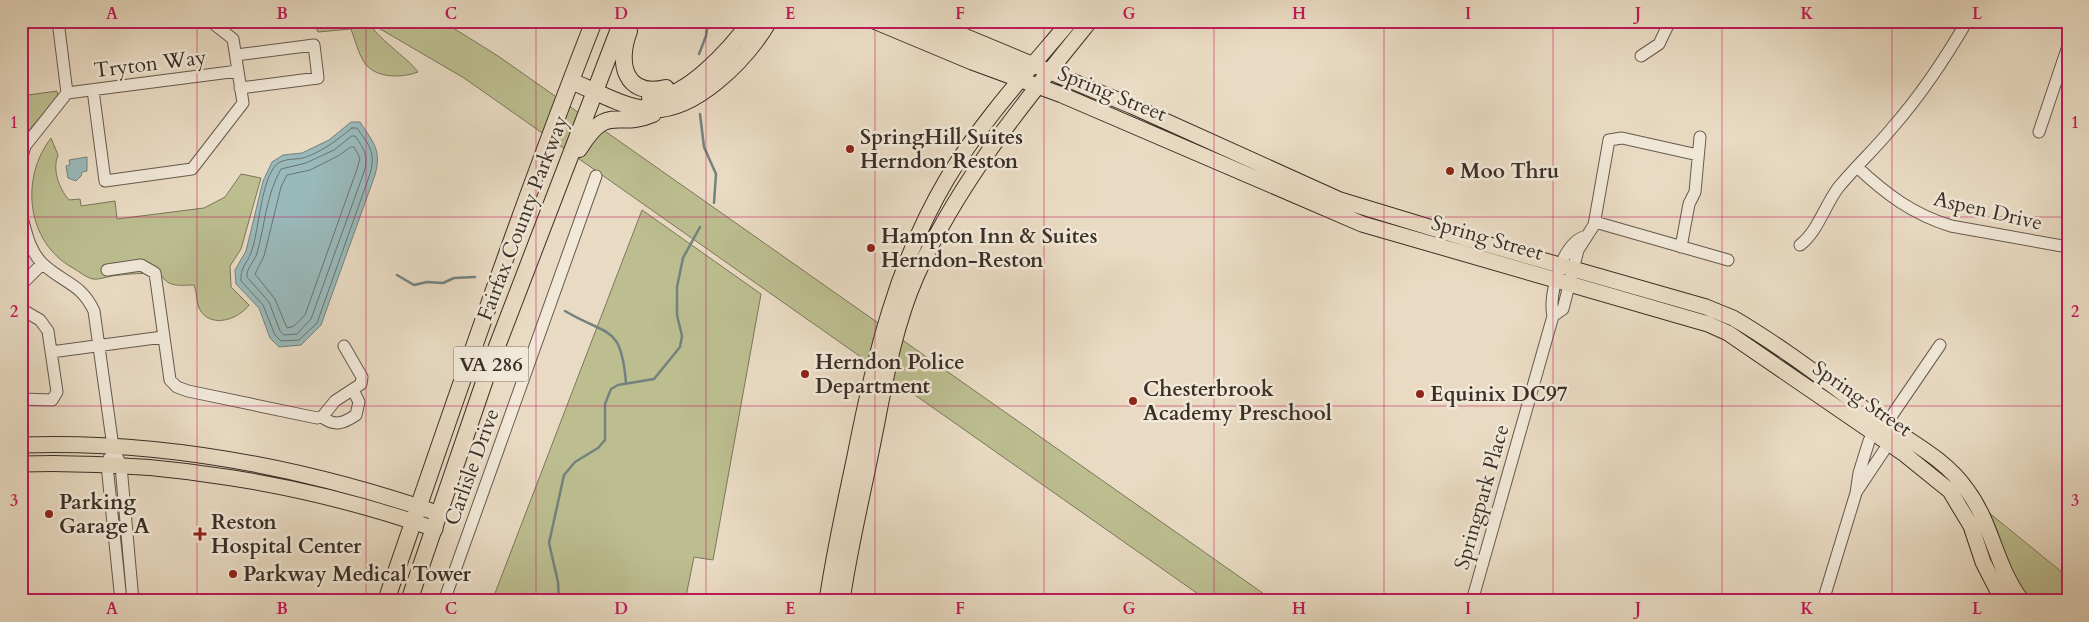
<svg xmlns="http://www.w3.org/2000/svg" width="2089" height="622" font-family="Cardo,serif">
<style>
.green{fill:#bcbe90;stroke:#7b765c}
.water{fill:#99b9ba;stroke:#73827f}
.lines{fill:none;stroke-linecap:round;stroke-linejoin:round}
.shore{stroke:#6a7470;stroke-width:1}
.stream{stroke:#73827f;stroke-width:2.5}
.minor-casing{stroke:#665a4e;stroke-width:13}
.major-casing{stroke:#3a2f27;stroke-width:17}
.highway-casing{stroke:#3a2f27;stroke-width:18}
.minor{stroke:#f1e8d8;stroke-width:11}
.major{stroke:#e9dbc3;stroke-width:15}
.highway{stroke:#e9dbc3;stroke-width:16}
.grid{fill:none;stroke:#c2185b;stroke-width:1;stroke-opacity:0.55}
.poi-dot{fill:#8f2418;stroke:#f1e8d8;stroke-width:2}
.labels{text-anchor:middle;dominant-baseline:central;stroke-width:5;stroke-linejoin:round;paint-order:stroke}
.shield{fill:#f1e8d8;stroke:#71665c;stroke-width:1}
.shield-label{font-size:20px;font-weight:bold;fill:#3a2f27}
.street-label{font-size:21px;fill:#3a2f27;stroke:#f1e8d8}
.poi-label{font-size:21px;font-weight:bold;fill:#3a2f27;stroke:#f1e8d8;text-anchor:start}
.neatline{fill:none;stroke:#c2185b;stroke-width:2}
.grid-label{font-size:16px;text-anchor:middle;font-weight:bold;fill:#c2185b}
</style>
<rect width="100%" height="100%" fill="#e9dbc3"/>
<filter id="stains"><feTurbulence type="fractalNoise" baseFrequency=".004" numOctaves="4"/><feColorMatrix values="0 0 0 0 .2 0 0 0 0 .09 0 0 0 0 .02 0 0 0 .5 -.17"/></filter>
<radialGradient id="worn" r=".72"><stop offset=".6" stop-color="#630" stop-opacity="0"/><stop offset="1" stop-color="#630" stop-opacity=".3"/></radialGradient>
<!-- green -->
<path class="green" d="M 313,21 L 442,21 L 498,56 L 1274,601 L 1208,601 L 464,78 L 370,23 C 374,36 408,58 418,72 C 402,78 375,79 364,62 C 358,53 355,39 351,29 L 318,32 Z
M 57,91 L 58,96 L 29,130 L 21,133 L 21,96 Z
M 51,138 L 58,155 C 52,170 59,188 69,200 L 80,199 L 81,206 L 115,201 L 117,219 L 204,208 L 225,197 L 241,174 L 261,178 L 241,249 L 230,266 L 231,287 L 249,305 C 239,319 210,330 199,308 C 196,301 197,292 194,285 C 180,285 169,288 161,275 C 144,272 129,274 112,276 C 106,277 98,280 93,279 C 87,278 78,271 73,268 C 26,242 20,178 51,138 Z
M 642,210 L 761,294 L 713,560 L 694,557 L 685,601 L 492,601 Z
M 1988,512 L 2068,577 L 2068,601 L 2032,601 C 2004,573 2006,543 1988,512 Z"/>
<!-- water -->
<path class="water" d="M 351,122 L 360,122 C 373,142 382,150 375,175 L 321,325 L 301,345 L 279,347 L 270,338 L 259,308 L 236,284 L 235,270 L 246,251 L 263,181 L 272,162 L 283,155 L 302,153 L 329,140 Z
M 87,157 L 87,171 L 82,172 L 81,176 L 76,181 L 68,178 L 66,166 L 70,165 L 69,160 Z"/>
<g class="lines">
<!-- shore -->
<path class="shore" d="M 352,128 L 357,128 C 369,145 376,152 370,174 L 317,323 L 299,340 L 281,341 L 275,335 L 263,305 L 241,281 C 240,268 247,263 251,253 C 259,232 261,178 277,164 C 285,158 294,160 303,158 C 322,152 337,140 352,128 Z
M 352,136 L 355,136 C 364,149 369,156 364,172 L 311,319 L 297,334 L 284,335 L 280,331 L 269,302 L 247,277 C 246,268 255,261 257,253 C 265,225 266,195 281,169 L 306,163 L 334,150 Z
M 351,147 L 354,147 L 360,158 L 357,169 L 305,315 L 294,326 L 287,328 L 275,299 L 255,274 L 264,256 L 281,187 L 287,175 L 310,170 L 338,156 Z"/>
<!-- stream -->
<path class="stream" d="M 699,54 L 706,36 L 708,21
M 700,114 L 704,147 L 716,174 L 714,203
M 397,275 L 414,285 L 427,282 L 443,283 L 454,278 L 475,277
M 565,311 C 609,337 621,324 626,383
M 559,601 L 558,582 L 549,543 L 564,475 L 575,462 L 598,448 L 605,440 L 605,404 L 611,389 L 618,385 L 654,379 L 680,347 L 682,336 L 677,315 L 677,287 L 683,258 L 700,227"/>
<defs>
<path id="minor" d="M 236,55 L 314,45 L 318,78 L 240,88
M 1641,56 L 1659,44 L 1670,21
M 93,90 L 105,181 L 192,169 L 243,103 L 233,39 L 210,21
M 67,93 L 238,71
M 2039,132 L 2068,46
M 21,160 L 25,146 L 67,93 L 58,21
M 1857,167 C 1886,194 1912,214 1951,226 L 2068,247
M 21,214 C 26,231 29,251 43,264 C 63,283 81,283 94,311 L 113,447 L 121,466 L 133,601
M 1595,222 L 1728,260
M 1800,245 C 1818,231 1824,207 1838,188 C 1855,167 1875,149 1892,128 C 1921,95 1945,59 1967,21
M 1681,247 L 1689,204 L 1695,192 L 1700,137
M 107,270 L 141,265 L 155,273 L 170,380 L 177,387 L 188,391 L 317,418 L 322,417 L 335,401 L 361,384 L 362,377 L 344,346
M 21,285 L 42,264
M 21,309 L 40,320 L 48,331 L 57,392 L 52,400 L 21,399
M 1553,316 L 1563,309 L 1578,250 L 1594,225 L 1609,140 L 1622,138 L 1698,155
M 51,352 L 163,337
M 322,417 C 335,427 344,423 356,415 L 359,402 L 353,390
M 109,458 L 107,465 L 121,601
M 1857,491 L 1885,449 L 1888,443 L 1887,436
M 444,601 L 596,176
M 1472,601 L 1553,316 C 1548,295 1562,241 1587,236
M 1823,601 L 1856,493 L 1859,473 L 1869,441 L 1873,433 L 1886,424 L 1940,345"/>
<path id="major" d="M 874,21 L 972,62 L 1062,95 L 1362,224 L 1708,324 L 1728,333 L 1903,453 L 1950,491 L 1971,526 L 1983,562 L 2003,601
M 892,21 L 910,25 L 1022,70
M 928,21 L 1132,106 L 1340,200 L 1465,238 L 1706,307 L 1733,318 C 1786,349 1835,388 1885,424 C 1914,444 1946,460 1967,490 C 1993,525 1995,566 2022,601
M 21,445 C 164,440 306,468 440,514
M 21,464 C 161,460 303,483 435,529
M 827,601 C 834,552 845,504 855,456 C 874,359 896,265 947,179 C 981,122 1027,72 1070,21
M 842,601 C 849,551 861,502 871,452 C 883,394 892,332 916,277 C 958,182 1025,101 1090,21"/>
<path id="highway" d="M 629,31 C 617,62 624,98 666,88
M 571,81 C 593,90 623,107 646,109 C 694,115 747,58 769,21
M 650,98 C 685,101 732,47 751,21
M 579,149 C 609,101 616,130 653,114
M 386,601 C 453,407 519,212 594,21
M 409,601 L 491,362 L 622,21"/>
</defs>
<!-- minor casing -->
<use href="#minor" class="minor-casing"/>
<!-- major casing -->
<use href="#major" class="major-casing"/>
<!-- highway casing -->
<use href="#highway" class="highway-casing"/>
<!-- minor -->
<use href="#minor" class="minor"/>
<!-- major -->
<use href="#major" class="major"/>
<!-- highway -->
<use href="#highway" class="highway"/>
</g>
<!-- grid -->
<path class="grid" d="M 197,21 L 197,601M 366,21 L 366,601M 536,21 L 536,601M 706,21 L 706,601M 875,21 L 875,601M 1044,21 L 1044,601M 1214,21 L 1214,601M 1384,21 L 1384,601M 1553,21 L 1553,601M 1722,21 L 1722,601M 1892,21 L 1892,601M 21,217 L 2068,217M 21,406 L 2068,406"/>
<!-- markers -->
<g class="poi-dot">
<circle cx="850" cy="149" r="5"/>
<circle cx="1450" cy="171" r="5"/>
<circle cx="871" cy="248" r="5"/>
<circle cx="805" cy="374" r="5"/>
<circle cx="1420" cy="394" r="5"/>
<circle cx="1133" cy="401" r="5"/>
<circle cx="49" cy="514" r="5"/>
<path d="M197.5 526.5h5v5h5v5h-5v5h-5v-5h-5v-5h5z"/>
<circle cx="233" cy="574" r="5"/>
</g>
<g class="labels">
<!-- shield labels -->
<rect class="shield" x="453.5" y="346.5" width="75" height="35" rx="4"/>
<g class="shield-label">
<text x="491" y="364">VA 286</text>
</g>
<!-- street labels -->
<g class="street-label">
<text transform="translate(150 64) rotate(-7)">Tryton Way</text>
<text transform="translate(1112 94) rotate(22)">Spring Street</text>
<text transform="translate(1988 211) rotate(13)">Aspen Drive</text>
<text transform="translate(523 218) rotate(-69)">Fairfax County Parkway</text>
<text transform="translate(1487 238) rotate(16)">Spring Street</text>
<text transform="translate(1862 399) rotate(35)">Spring Street</text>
<text transform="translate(472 467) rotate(-70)">Carlisle Drive</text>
<text transform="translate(1482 497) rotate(-74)">Springpark Place</text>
</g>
<!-- poi labels -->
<g class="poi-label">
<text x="860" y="137">SpringHill Suites<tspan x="860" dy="24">Herndon Reston</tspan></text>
<text x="1460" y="171">Moo Thru</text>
<text x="881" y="236">Hampton Inn &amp; Suites<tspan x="881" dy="24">Herndon-Reston</tspan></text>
<text x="815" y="362">Herndon Police<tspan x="815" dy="24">Department</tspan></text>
<text x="1143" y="389">Chesterbrook<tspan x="1143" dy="24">Academy Preschool</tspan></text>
<text x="1430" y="394">Equinix DC97</text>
<text x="59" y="502">Parking<tspan x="59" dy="24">Garage A</tspan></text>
<text x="211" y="522">Reston<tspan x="211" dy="24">Hospital Center</tspan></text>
<text x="243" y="574">Parkway Medical Tower</text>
</g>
</g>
<!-- margin -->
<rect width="2089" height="622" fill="none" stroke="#e9dbc3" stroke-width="55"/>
<rect x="28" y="28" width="2034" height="566" class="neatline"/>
<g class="grid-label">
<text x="112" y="19">A</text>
<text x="282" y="19">B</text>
<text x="451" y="19">C</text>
<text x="621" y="19">D</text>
<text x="790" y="19">E</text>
<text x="960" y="19">F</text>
<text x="1129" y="19">G</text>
<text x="1299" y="19">H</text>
<text x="1468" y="19">I</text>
<text x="1638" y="19">J</text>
<text x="1807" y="19">K</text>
<text x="1977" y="19">L</text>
<text x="14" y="128">1</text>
<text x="2075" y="128">1</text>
<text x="14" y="317">2</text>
<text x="2075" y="317">2</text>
<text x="14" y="506">3</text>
<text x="2075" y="506">3</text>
<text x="112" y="614">A</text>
<text x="282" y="614">B</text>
<text x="451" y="614">C</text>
<text x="621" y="614">D</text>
<text x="790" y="614">E</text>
<text x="960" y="614">F</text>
<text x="1129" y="614">G</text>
<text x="1299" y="614">H</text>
<text x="1468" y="614">I</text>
<text x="1638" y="614">J</text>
<text x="1807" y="614">K</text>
<text x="1977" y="614">L</text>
</g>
<rect width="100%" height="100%" filter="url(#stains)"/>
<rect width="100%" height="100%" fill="url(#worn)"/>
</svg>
